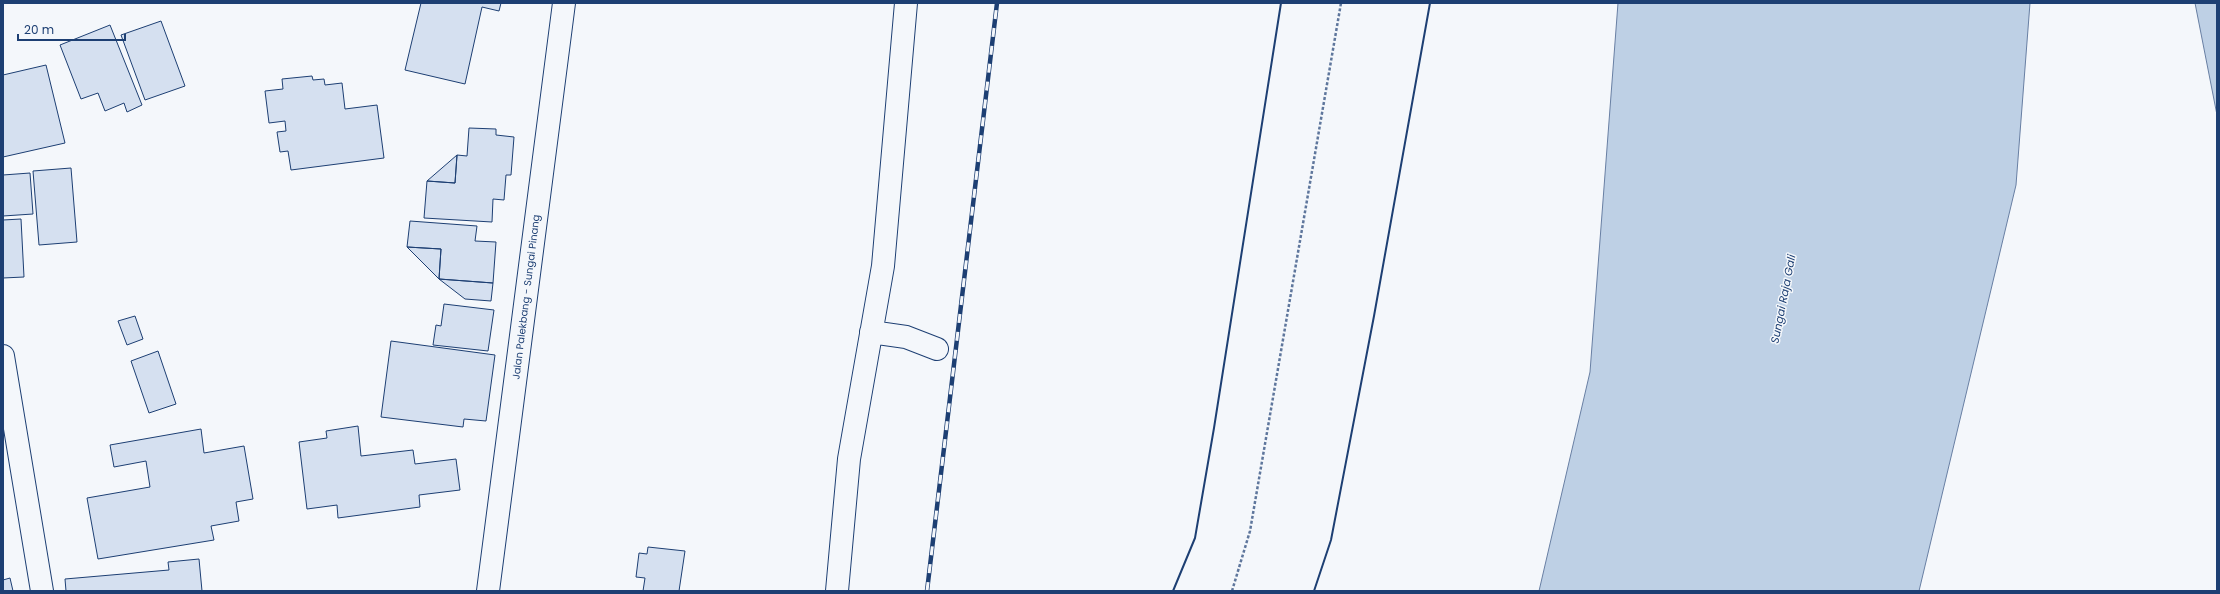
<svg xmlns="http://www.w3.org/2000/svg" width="2220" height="594" font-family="Poppins,sans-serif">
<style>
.water{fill:#bed0e5;stroke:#687fa3}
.building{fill:#d5e0f0;stroke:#1d3f73}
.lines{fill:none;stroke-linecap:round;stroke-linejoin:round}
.street-casing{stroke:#1d3f73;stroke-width:24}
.secondary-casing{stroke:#1d3f73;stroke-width:24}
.path{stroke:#5e769c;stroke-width:2.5;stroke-dasharray:3 2;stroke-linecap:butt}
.street{stroke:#f4f7fb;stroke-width:22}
.secondary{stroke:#f4f7fb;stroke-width:22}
.rail-casing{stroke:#1d3f73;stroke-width:4.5}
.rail{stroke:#f4f7fb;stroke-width:3;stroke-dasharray:9;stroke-linecap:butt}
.wall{stroke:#1d3f73;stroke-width:2}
.labels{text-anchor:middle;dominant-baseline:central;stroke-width:3;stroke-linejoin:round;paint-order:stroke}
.street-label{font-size:10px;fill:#1d3f73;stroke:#f4f7fb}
.water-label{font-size:11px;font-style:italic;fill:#1d3f73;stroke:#f4f7fb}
</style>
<rect width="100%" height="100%" fill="#f4f7fb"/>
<!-- water -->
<path class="water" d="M 1618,3 L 2030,3 L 2016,185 L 1919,591 L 1539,591 L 1590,372 Z
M 2195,3 L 2217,3 L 2217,115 Z"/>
<!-- building -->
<path class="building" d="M 421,3 L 501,3 L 499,11 L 482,7 L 465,84 L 405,70 Z
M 161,21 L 185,86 L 145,100 L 121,35 Z
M 110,25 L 142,105 L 127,112 L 124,103 L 105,111 L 98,93 L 81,99 L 60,45 Z
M 46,65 L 65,143 L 3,157 L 3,75 Z
M 312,76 L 313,80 L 324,79 L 325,85 L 342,83 L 345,109 L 377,105 L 384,158 L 291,170 L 288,151 L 280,152 L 277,132 L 286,131 L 285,121 L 269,123 L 265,91 L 283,89 L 282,79 Z
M 469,128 L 496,129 L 496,135 L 514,137 L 511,175 L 506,175 L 504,200 L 493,199 L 492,222 L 424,218 L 427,181 L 455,183 L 457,155 L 467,156 Z
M 457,155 L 455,183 L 427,181 Z
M 71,168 L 77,242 L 39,245 L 33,171 Z
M 30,173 L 33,214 L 3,216 L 3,175 Z
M 21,219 L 24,277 L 3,278 L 3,220 Z
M 410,221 L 477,226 L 475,241 L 496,242 L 493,283 L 439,279 L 441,249 L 407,247 Z
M 407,247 L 441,249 L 439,279 Z
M 439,279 L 493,283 L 491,301 L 465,299 Z
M 444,304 L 494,310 L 488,351 L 433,345 L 436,325 L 441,326 Z
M 135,316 L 143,339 L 127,345 L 118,321 Z
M 391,341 L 495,355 L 486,421 L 464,419 L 463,427 L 381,417 Z
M 158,351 L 176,404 L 149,413 L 131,361 Z
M 358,426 L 361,456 L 413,450 L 415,464 L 456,459 L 460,490 L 419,495 L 420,507 L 338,518 L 337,505 L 307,509 L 299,442 L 327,438 L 326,431 Z
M 201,429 L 204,453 L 244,446 L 253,499 L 236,502 L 239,521 L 211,526 L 214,540 L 98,559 L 87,498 L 150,487 L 146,461 L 114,467 L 110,445 Z
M 648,547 L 685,551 L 679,591 L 643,591 L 645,578 L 636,577 L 639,553 L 647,554 Z
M 199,559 L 202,591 L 66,591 L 65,579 L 169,570 L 168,562 Z
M 10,578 L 13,591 L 3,591 L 3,580 Z"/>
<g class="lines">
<defs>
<path id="street" d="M 871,332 L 906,337 L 937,349
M 3,356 L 42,591
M 837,591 L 849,459 L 883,266 L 906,3"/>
<path id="secondary" d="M 488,591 L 564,3"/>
</defs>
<!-- street casing -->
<use href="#street" class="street-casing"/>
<!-- secondary casing -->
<use href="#secondary" class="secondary-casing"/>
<!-- path -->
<path class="path" d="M 1232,591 L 1250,531 L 1341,3"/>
<!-- street -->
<use href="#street" class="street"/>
<!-- secondary -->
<use href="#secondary" class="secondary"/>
<defs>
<path id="rail" d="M 927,591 L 997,3"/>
</defs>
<!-- rail casing -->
<use href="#rail" class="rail-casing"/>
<!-- rail -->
<use href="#rail" class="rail"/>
<!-- wall -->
<path class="wall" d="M 1173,591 L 1195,538 L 1214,428 L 1281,3
M 1314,591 L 1331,540 L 1374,316 L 1430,3"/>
</g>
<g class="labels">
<!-- street labels -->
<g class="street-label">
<text transform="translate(526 297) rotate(-83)">Jalan Palekbang - Sungai Pinang</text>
</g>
<!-- water labels -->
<g class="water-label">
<text transform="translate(1783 299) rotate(-79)">Sungai Raja Gali</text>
</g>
</g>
<!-- border -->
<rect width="2220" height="594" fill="none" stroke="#1d3f73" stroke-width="8"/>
<!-- scale -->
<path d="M18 34v6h107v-6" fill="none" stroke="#1d3f73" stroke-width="2"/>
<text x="24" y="34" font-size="12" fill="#1d3f73" stroke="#f4f7fb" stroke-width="3" paint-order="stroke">20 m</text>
</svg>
